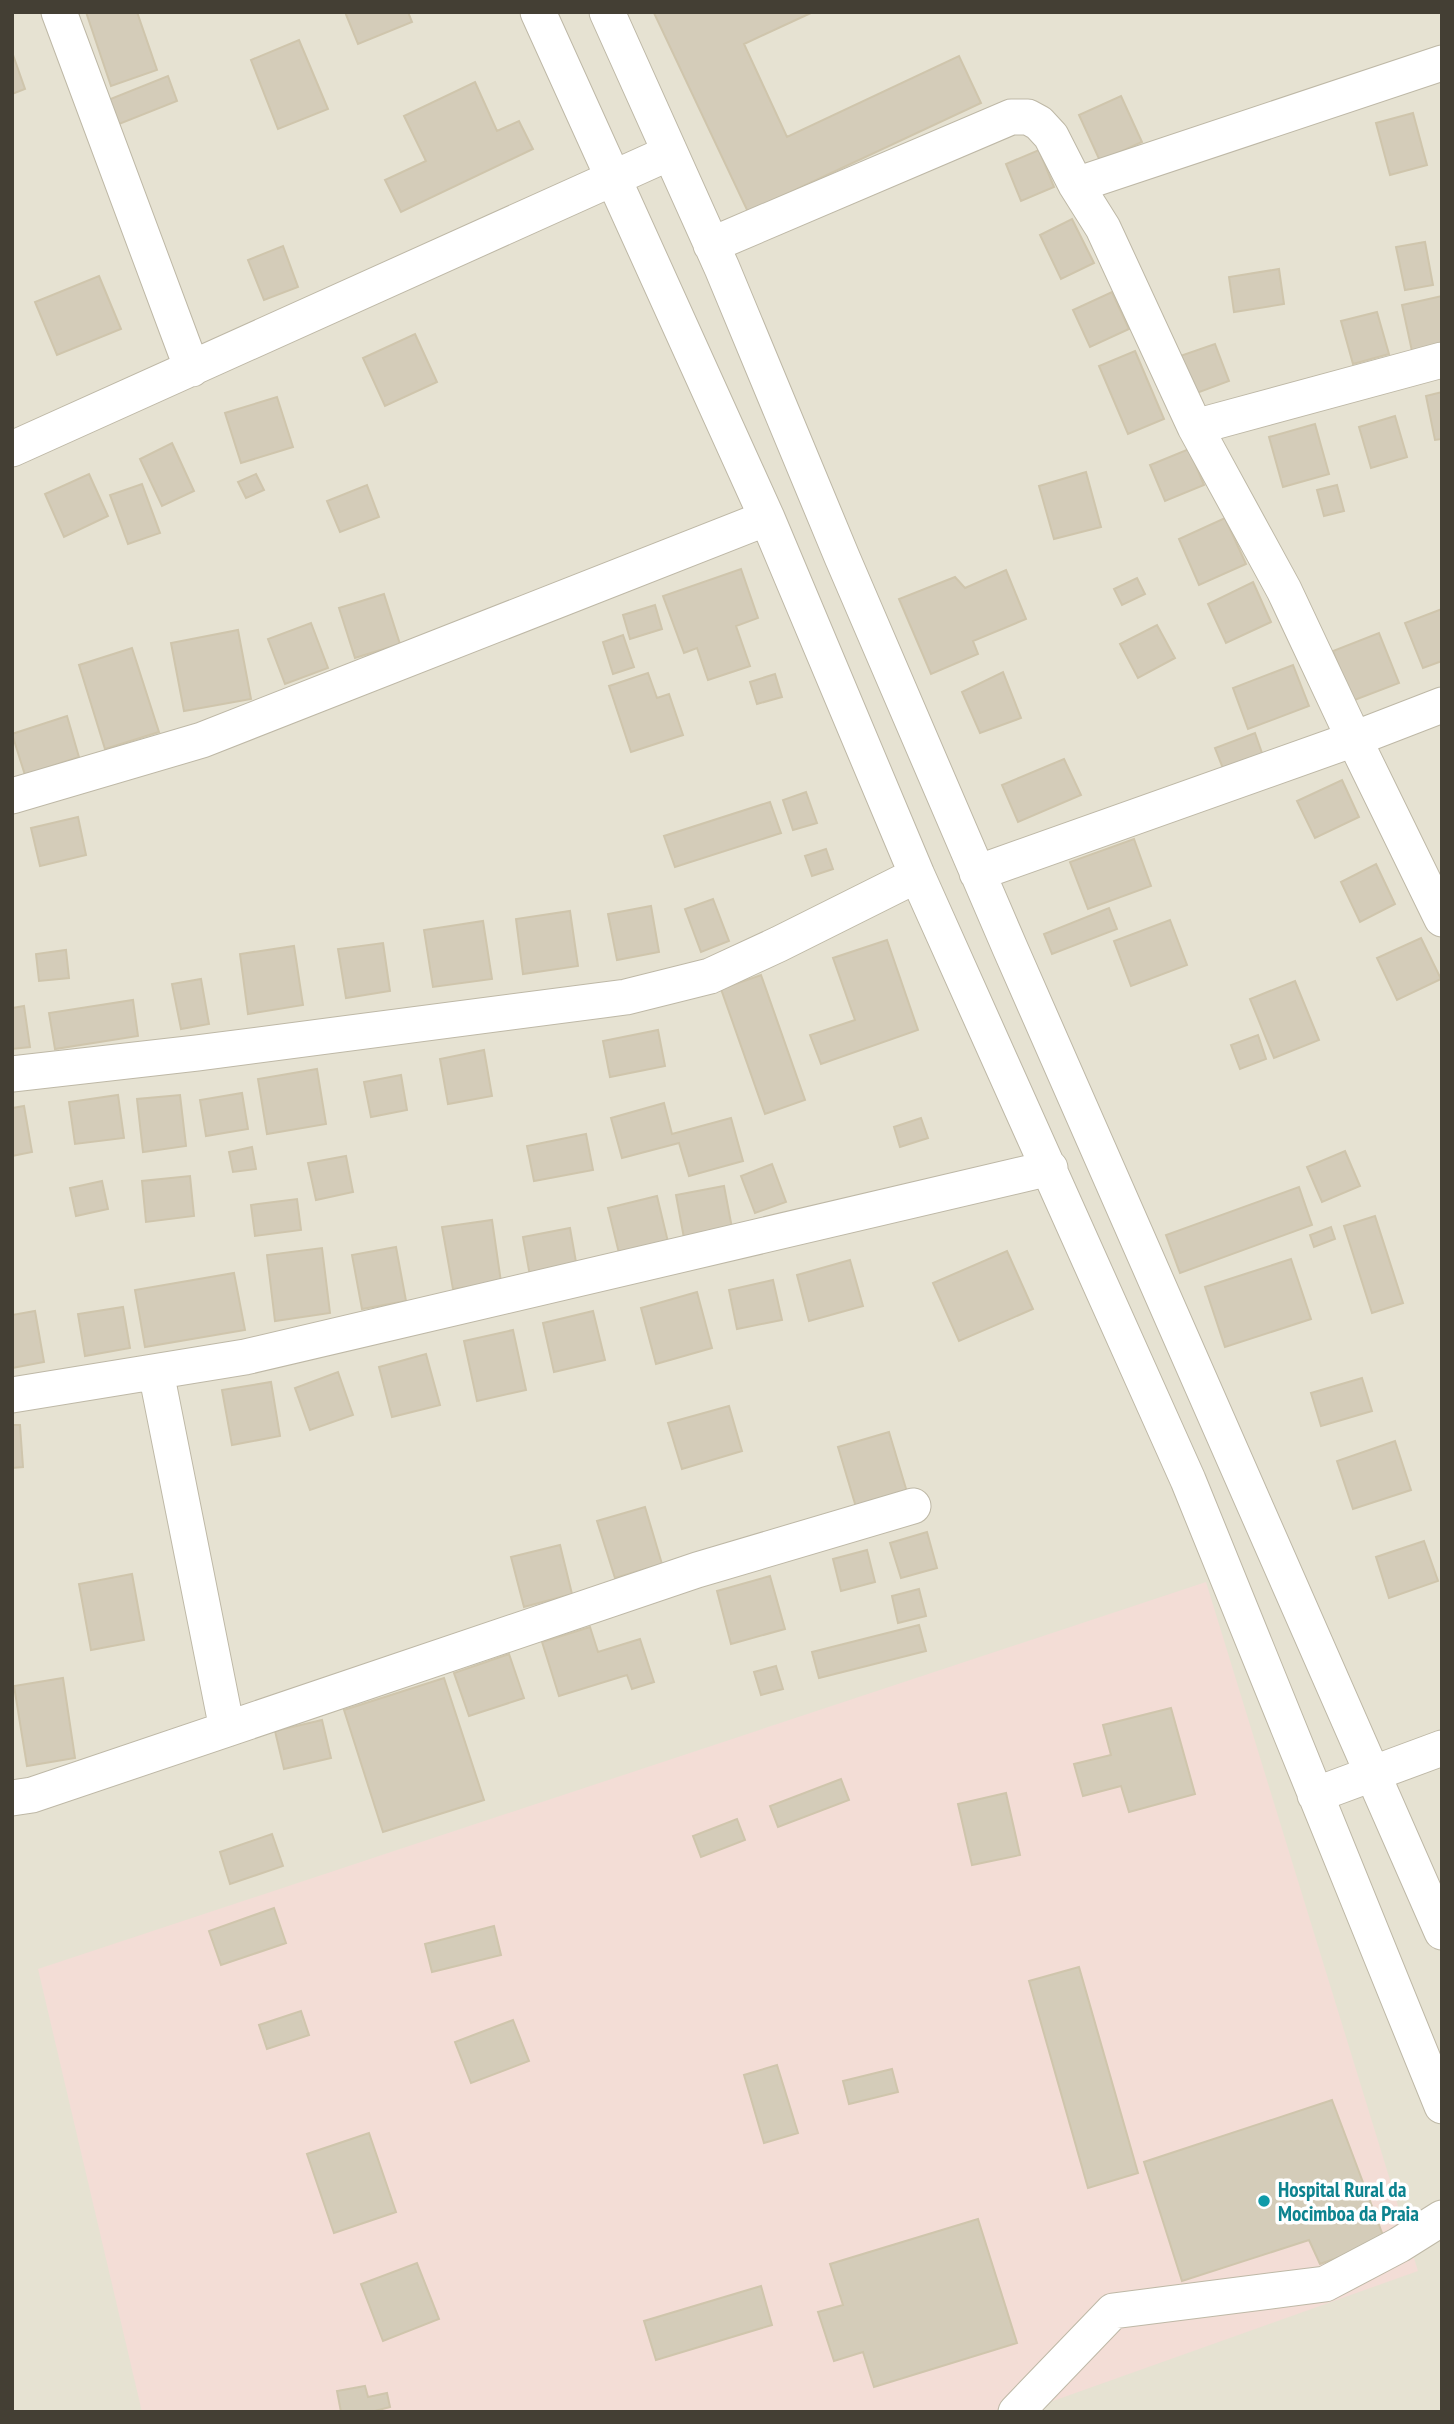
<svg xmlns="http://www.w3.org/2000/svg" width="1454" height="2424" font-family="'PT Sans Narrow',sans-serif">
<style>
.residential{fill:#e6e2d2}
.medical{fill:#f3ddd6}
.building{fill:#d4ccb9;stroke:#cfc5ac;stroke-width:2}
.lines{fill:none;stroke-linecap:round;stroke-linejoin:round}
.minor-casing{stroke:#beb8a6;stroke-width:37}
.minor{stroke:#fff;stroke-width:35}
.culture-dot{fill:#0f9aa8;stroke:#fff;stroke-width:2.5}
.labels{text-anchor:middle;dominant-baseline:central;stroke-width:7;stroke-linejoin:round;paint-order:stroke}
.culture-label{font-size:21px;font-weight:bold;fill:#0d838f;stroke:#fff;text-anchor:start}
</style>
<rect width="100%" height="100%" fill="#f2efe4"/>
<!-- residential -->
<path class="residential" d="M 12,12 L 1442,12 L 1442,2412 L 12,2412 Z"/>
<!-- medical -->
<path class="medical" d="M 1206,1582 L 1418,2271 L 1022,2412 L 142,2412 L 38,1969 Z"/>
<!-- building -->
<path class="building" d="M 86,12 L 137,12 L 157,70 L 111,86 Z
M 345,12 L 408,12 L 412,22 L 358,44 Z
M 656,12 L 813,12 L 744,44 L 787,137 L 959,56 L 981,103 L 748,212 L 654,13 Z
M 299,40 L 328,109 L 278,129 L 251,60 Z
M 12,52 L 25,89 L 12,94 Z
M 168,76 L 177,101 L 119,124 L 108,100 Z
M 475,82 L 497,131 L 519,121 L 533,149 L 401,212 L 385,180 L 426,161 L 404,116 Z
M 1121,96 L 1142,142 L 1100,161 L 1079,115 Z
M 1413,113 L 1427,165 L 1390,175 L 1376,123 Z
M 1039,150 L 1054,187 L 1021,201 L 1006,164 Z
M 1072,219 L 1094,263 L 1061,279 L 1040,235 Z
M 1425,242 L 1433,285 L 1405,290 L 1396,247 Z
M 283,246 L 298,287 L 264,300 L 248,260 Z
M 1279,269 L 1284,304 L 1234,312 L 1229,277 Z
M 99,276 L 121,329 L 57,355 L 35,302 Z
M 1112,292 L 1129,329 L 1090,347 L 1073,310 Z
M 1442,296 L 1442,345 L 1412,351 L 1402,305 Z
M 1377,312 L 1389,354 L 1353,364 L 1341,321 Z
M 415,334 L 437,382 L 385,406 L 363,358 Z
M 1215,344 L 1229,381 L 1194,394 L 1180,356 Z
M 1135,351 L 1164,419 L 1128,434 L 1099,366 Z
M 1442,392 L 1442,439 L 1435,440 L 1426,396 Z
M 277,397 L 293,447 L 241,463 L 225,413 Z
M 1395,416 L 1407,457 L 1371,468 L 1359,427 Z
M 1315,424 L 1329,474 L 1283,487 L 1269,437 Z
M 172,443 L 194,491 L 162,506 L 140,459 Z
M 1189,449 L 1204,485 L 1165,501 L 1150,465 Z
M 1086,472 L 1101,527 L 1054,539 L 1039,486 Z
M 89,474 L 108,516 L 64,537 L 45,494 Z
M 256,474 L 264,490 L 246,498 L 238,482 Z
M 142,484 L 160,533 L 128,544 L 110,495 Z
M 367,485 L 379,517 L 340,532 L 327,501 Z
M 1337,485 L 1344,511 L 1324,516 L 1317,490 Z
M 1225,518 L 1246,564 L 1199,585 L 1179,539 Z
M 741,569 L 758,618 L 736,626 L 750,666 L 708,680 L 697,648 L 684,653 L 663,596 Z
M 1006,570 L 1026,619 L 973,641 L 978,654 L 931,674 L 899,599 L 955,577 L 965,588 Z
M 1137,578 L 1145,594 L 1122,605 L 1114,589 Z
M 1253,582 L 1271,622 L 1226,643 L 1208,604 Z
M 384,594 L 400,644 L 355,658 L 339,608 Z
M 655,605 L 662,629 L 630,639 L 623,615 Z
M 1442,609 L 1442,661 L 1423,668 L 1405,623 Z
M 311,623 L 328,668 L 285,684 L 268,639 Z
M 1157,625 L 1175,658 L 1138,678 L 1120,644 Z
M 238,630 L 251,699 L 184,711 L 171,643 Z
M 1379,633 L 1399,683 L 1352,701 L 1333,651 Z
M 623,635 L 634,667 L 613,674 L 603,642 Z
M 132,648 L 159,732 L 105,749 L 79,665 Z
M 1293,665 L 1309,706 L 1248,729 L 1233,688 Z
M 1003,672 L 1021,718 L 980,733 L 962,692 Z
M 648,673 L 657,698 L 669,694 L 683,735 L 631,752 L 609,686 Z
M 775,674 L 782,697 L 757,704 L 750,682 Z
M 67,716 L 79,757 L 25,775 L 12,734 Z
M 1255,733 L 1263,756 L 1224,771 L 1215,748 Z
M 1064,759 L 1081,795 L 1018,822 L 1002,785 Z
M 1342,780 L 1359,817 L 1315,838 L 1297,801 Z
M 806,792 L 817,823 L 793,830 L 783,800 Z
M 770,802 L 781,833 L 675,867 L 664,836 Z
M 78,817 L 86,855 L 40,866 L 31,828 Z
M 1134,839 L 1151,886 L 1088,909 L 1070,862 Z
M 826,849 L 833,869 L 812,876 L 805,856 Z
M 1376,864 L 1395,904 L 1360,922 L 1341,882 Z
M 713,899 L 729,941 L 701,952 L 685,909 Z
M 651,906 L 659,952 L 617,960 L 608,914 Z
M 1109,908 L 1117,929 L 1052,954 L 1044,934 Z
M 570,911 L 578,966 L 523,974 L 516,919 Z
M 1170,920 L 1187,965 L 1131,986 L 1114,941 Z
M 483,921 L 492,979 L 433,987 L 424,930 Z
M 1421,938 L 1441,979 L 1397,1000 L 1377,958 Z
M 887,940 L 918,1030 L 821,1064 L 810,1035 L 855,1020 L 833,958 Z
M 383,943 L 390,991 L 346,998 L 338,949 Z
M 294,946 L 303,1005 L 248,1014 L 240,954 Z
M 66,950 L 69,978 L 39,981 L 36,954 Z
M 761,975 L 805,1100 L 765,1114 L 721,989 Z
M 201,979 L 209,1024 L 181,1029 L 172,984 Z
M 1295,981 L 1319,1040 L 1274,1058 L 1250,999 Z
M 133,1000 L 138,1036 L 55,1049 L 49,1013 Z
M 24,1006 L 30,1047 L 12,1049 L 12,1008 Z
M 658,1030 L 665,1066 L 610,1077 L 603,1041 Z
M 1258,1035 L 1266,1059 L 1240,1069 L 1231,1045 Z
M 484,1050 L 492,1096 L 448,1104 L 440,1059 Z
M 317,1069 L 326,1124 L 267,1134 L 258,1079 Z
M 401,1075 L 407,1110 L 371,1117 L 364,1082 Z
M 242,1093 L 248,1129 L 206,1136 L 200,1100 Z
M 118,1095 L 124,1138 L 75,1144 L 69,1102 Z
M 180,1095 L 186,1146 L 143,1152 L 137,1099 Z
M 664,1103 L 672,1134 L 731,1118 L 743,1161 L 689,1176 L 679,1143 L 622,1158 L 611,1118 Z
M 24,1106 L 32,1152 L 12,1156 L 12,1108 Z
M 921,1118 L 928,1138 L 900,1147 L 894,1127 Z
M 586,1134 L 593,1170 L 534,1181 L 527,1146 Z
M 252,1147 L 256,1169 L 233,1172 L 229,1152 Z
M 1345,1151 L 1360,1186 L 1322,1202 L 1307,1167 Z
M 346,1156 L 353,1192 L 316,1200 L 308,1163 Z
M 772,1164 L 786,1202 L 755,1213 L 741,1176 Z
M 190,1176 L 194,1216 L 146,1222 L 142,1181 Z
M 102,1181 L 108,1209 L 76,1216 L 70,1188 Z
M 724,1186 L 732,1228 L 684,1238 L 676,1195 Z
M 1299,1187 L 1312,1225 L 1180,1273 L 1166,1235 Z
M 657,1196 L 668,1242 L 619,1253 L 608,1208 Z
M 297,1199 L 301,1230 L 255,1236 L 251,1205 Z
M 1375,1216 L 1403,1303 L 1372,1313 L 1344,1226 Z
M 492,1220 L 501,1282 L 453,1289 L 442,1227 Z
M 1331,1227 L 1335,1239 L 1314,1247 L 1310,1235 Z
M 570,1228 L 577,1268 L 530,1276 L 523,1237 Z
M 396,1247 L 406,1301 L 362,1309 L 352,1255 Z
M 322,1248 L 330,1313 L 275,1321 L 267,1255 Z
M 1007,1251 L 1033,1309 L 959,1341 L 933,1283 Z
M 1291,1259 L 1311,1319 L 1225,1347 L 1205,1287 Z
M 850,1260 L 863,1306 L 809,1321 L 797,1275 Z
M 234,1273 L 245,1330 L 145,1347 L 135,1290 Z
M 773,1280 L 782,1320 L 737,1329 L 729,1290 Z
M 697,1292 L 712,1348 L 656,1364 L 641,1308 Z
M 123,1307 L 130,1348 L 85,1356 L 78,1314 Z
M 35,1311 L 44,1362 L 12,1368 L 12,1315 Z
M 593,1311 L 605,1360 L 554,1372 L 543,1323 Z
M 513,1330 L 526,1390 L 477,1401 L 464,1341 Z
M 426,1354 L 440,1405 L 392,1417 L 379,1367 Z
M 338,1372 L 353,1415 L 310,1430 L 295,1388 Z
M 1362,1378 L 1372,1411 L 1321,1426 L 1311,1393 Z
M 271,1382 L 280,1436 L 232,1445 L 222,1390 Z
M 729,1406 L 742,1451 L 682,1469 L 668,1423 Z
M 12,1425 L 20,1425 L 23,1467 L 12,1468 Z
M 889,1432 L 907,1492 L 856,1507 L 838,1447 Z
M 1395,1441 L 1411,1490 L 1353,1509 L 1337,1461 Z
M 645,1507 L 662,1564 L 615,1578 L 597,1521 Z
M 927,1532 L 937,1568 L 901,1578 L 890,1543 Z
M 1424,1541 L 1438,1581 L 1389,1598 L 1376,1557 Z
M 560,1545 L 572,1594 L 524,1607 L 511,1557 Z
M 867,1550 L 875,1582 L 841,1591 L 833,1559 Z
M 132,1574 L 144,1640 L 91,1650 L 79,1584 Z
M 770,1576 L 785,1629 L 731,1644 L 717,1591 Z
M 919,1589 L 926,1616 L 898,1623 L 892,1596 Z
M 919,1625 L 926,1651 L 819,1678 L 812,1652 Z
M 590,1627 L 598,1652 L 640,1639 L 654,1682 L 632,1689 L 627,1675 L 559,1696 L 542,1642 Z
M 509,1654 L 524,1698 L 469,1716 L 454,1673 Z
M 776,1666 L 783,1689 L 761,1695 L 754,1672 Z
M 63,1678 L 75,1758 L 27,1766 L 14,1686 Z
M 444,1678 L 484,1800 L 383,1832 L 344,1710 Z
M 1171,1708 L 1195,1794 L 1129,1812 L 1121,1786 L 1083,1796 L 1074,1764 L 1111,1755 L 1103,1725 Z
M 322,1720 L 331,1758 L 284,1769 L 275,1731 Z
M 841,1779 L 849,1800 L 778,1827 L 770,1806 Z
M 1006,1793 L 1020,1855 L 972,1865 L 958,1804 Z
M 737,1819 L 745,1840 L 701,1857 L 693,1836 Z
M 272,1834 L 283,1866 L 230,1884 L 220,1852 Z
M 274,1908 L 286,1943 L 221,1965 L 209,1931 Z
M 494,1926 L 501,1955 L 432,1972 L 425,1944 Z
M 1079,1967 L 1138,2173 L 1088,2188 L 1029,1981 Z
M 301,2011 L 309,2035 L 267,2049 L 259,2025 Z
M 513,2020 L 529,2061 L 471,2083 L 455,2042 Z
M 777,2065 L 798,2133 L 764,2143 L 744,2075 Z
M 892,2069 L 898,2092 L 849,2104 L 843,2081 Z
M 1332,2100 L 1385,2241 L 1320,2264 L 1309,2240 L 1182,2281 L 1144,2162 Z
M 369,2133 L 396,2212 L 334,2233 L 307,2154 Z
M 978,2219 L 1017,2343 L 874,2387 L 863,2352 L 834,2361 L 818,2312 L 843,2305 L 830,2264 Z
M 417,2263 L 439,2319 L 383,2341 L 361,2284 Z
M 761,2286 L 772,2325 L 656,2360 L 644,2321 Z
M 365,2386 L 368,2397 L 387,2393 L 390,2407 L 371,2412 L 341,2412 L 337,2391 Z"/>
<g class="lines">
<defs>
<path id="minor" d="M 59,12 L 192,369
M 538,12 L 767,518 L 917,875 L 1188,1480 L 1442,2106
M 607,12 L 722,268 L 842,557 L 1010,948 L 1442,1932
M 1076,185 L 1442,63
M 711,245 L 1011,117 L 1028,117 L 1039,123 L 1051,136 L 1076,185 L 1103,228 L 1195,427 L 1284,590 L 1354,739 L 1442,919
M 1195,427 L 1442,360
M 12,449 L 669,153
M 12,796 L 202,740 L 767,518
M 977,873 L 1354,739 L 1442,705
M 12,1074 L 197,1053 L 626,997 L 710,976 L 779,944 L 917,875
M 156,1372 L 227,1729
M 12,1395 L 245,1357 L 1050,1168
M 1315,1795 L 1442,1748
M 12,1798 L 32,1795 L 697,1570 L 913,1506
M 1016,2412 L 1113,2311 L 1325,2284 L 1399,2245 L 1442,2218"/>
</defs>
<!-- minor casing -->
<use href="#minor" class="minor-casing"/>
<!-- minor -->
<use href="#minor" class="minor"/>
</g>
<!-- markers -->
<circle class="culture-dot" cx="1264" cy="2201" r="7"/>
<g class="labels">
<!-- culture labels -->
<g class="culture-label">
<text x="1278" y="2189">Hospital Rural da<tspan x="1278" dy="24">Mocimboa da Praia</tspan></text>
</g>
</g>
<!-- border -->
<rect width="1454" height="2424" fill="none" stroke="#443f34" stroke-width="28"/>
</svg>
